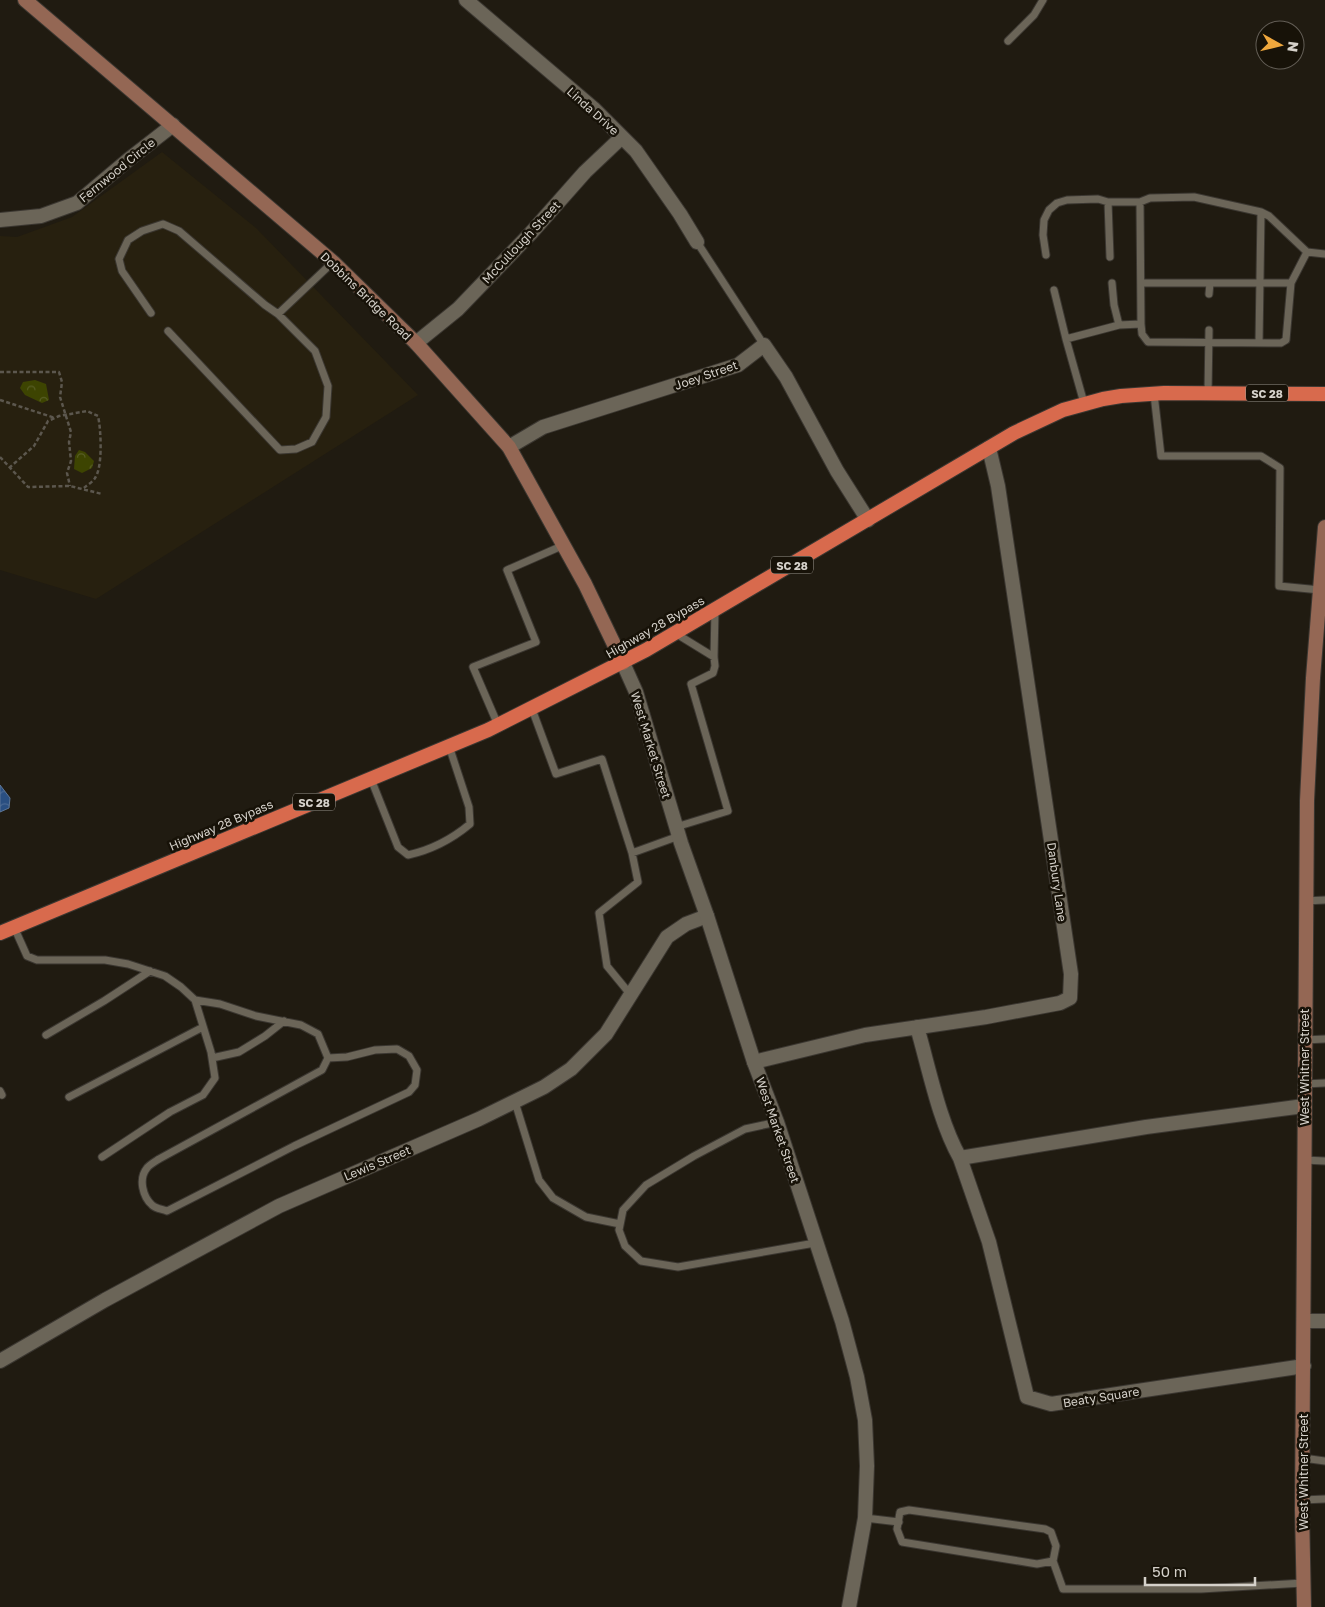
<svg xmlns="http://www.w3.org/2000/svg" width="1325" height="1607" font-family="'Golos Text',sans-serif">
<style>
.built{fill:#27200f}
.park{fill:url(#park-crowns)}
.water{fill:url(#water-waves);stroke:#5d7697}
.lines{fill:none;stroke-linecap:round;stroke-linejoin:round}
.service-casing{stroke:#3b3731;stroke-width:9}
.minor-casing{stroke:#3b3731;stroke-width:16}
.tertiary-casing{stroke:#3b3731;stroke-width:16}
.secondary-casing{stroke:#3b3731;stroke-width:16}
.trunk-casing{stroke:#3b3731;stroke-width:16}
.path{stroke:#5c574e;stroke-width:2.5;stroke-dasharray:4 2.5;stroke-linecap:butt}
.service{stroke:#6b6558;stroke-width:7}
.minor{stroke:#6b6558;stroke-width:14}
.tertiary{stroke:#6b6558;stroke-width:14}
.secondary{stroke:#946754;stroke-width:14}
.trunk{stroke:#d86a4d;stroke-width:14}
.labels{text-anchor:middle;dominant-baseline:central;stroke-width:5;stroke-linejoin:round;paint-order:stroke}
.shield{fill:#171208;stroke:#9c9890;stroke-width:1}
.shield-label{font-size:11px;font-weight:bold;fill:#d5d1ca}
.street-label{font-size:12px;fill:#d5d1ca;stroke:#171208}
</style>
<defs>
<pattern id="park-crowns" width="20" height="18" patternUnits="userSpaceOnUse" patternTransform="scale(1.25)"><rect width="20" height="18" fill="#3d4401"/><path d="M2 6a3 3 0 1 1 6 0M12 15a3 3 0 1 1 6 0" fill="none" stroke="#585e25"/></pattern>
<pattern id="water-waves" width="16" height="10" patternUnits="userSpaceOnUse" patternTransform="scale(1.25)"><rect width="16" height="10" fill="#2a4f81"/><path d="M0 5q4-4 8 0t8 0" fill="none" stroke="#486792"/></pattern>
</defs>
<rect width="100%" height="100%" fill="#201b11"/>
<!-- built -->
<path class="built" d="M 162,152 L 256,228 L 418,395 L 96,599 L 0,570 L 0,236 L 17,237 L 72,217 Z"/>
<!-- park -->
<path class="park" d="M 35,380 L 46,384 L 49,400 L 42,403 L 25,395 L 20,388 L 23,382 Z
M 79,450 L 85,452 L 94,461 L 92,468 L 82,473 L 74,469 L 75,456 Z"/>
<!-- water -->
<path class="water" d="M 0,785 L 10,798 L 9,808 L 0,812 Z"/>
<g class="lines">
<defs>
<path id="service" d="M 1008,41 L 1034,15 L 1043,0
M 1108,202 L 1110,257
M 697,242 L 764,345
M 1046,255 L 1043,235 L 1044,220 L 1049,210 L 1057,203 L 1067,200 L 1098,199 L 1108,202 L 1140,202 L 1150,198 L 1194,197 L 1261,212 L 1269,216 L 1307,252 L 1325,254
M 1112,283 L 1114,305 L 1119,325
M 1141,283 L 1291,283
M 1054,290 L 1066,339
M 1209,294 L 1210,283
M 151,313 L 122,271 L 119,259 L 128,240 L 142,231 L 163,224 L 179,231 L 265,305 L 278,314 L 315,351 L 328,386 L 326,417 L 312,442 L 296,449 L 280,450 L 168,331
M 278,314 L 333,262
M 1141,324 L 1142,334 L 1148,342 L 1281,343 L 1286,340 L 1291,283 L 1307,252
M 1259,343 L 1261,212
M 1208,393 L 1209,330
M 1154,394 L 1161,456 L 1261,456 L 1280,468 L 1279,586 L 1320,590
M 1084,403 L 1066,339 L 1119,325 L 1141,324 L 1140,202
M 675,633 L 714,657
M 532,709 L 556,774 L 602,759 L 632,853 L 679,836
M 498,725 L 473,667 L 536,642 L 507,570 L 564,545
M 371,779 L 398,847 L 408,855 C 431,850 452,839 470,824 L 469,807 L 449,746
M 676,827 L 728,811 L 691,684 L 713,673 L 715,666 L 714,657 L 715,610
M 1305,901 L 1325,900
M 14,927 L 27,956 L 37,960 L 105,960 L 128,964 L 165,976 L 181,987 L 195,1000 L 220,1004 L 256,1016 L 301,1025 L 318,1034 L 328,1058 L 322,1070 L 159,1159 C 156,1161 149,1165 147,1168 C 138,1179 143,1197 152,1205 C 156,1209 162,1209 167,1211 L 294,1146 L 409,1092 L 415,1085 L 417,1070 L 409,1056 L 397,1049 L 375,1050 L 347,1057 L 328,1058
M 630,994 L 607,966 L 599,913 L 638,882 L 632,853
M 46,1035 L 104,1001 L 150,971
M 1304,1040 L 1325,1039
M 212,1058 L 239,1052 L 265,1036 L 284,1021
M 1304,1084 L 1325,1083
M 0,1091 L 2,1095
M 69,1097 L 203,1027
M 515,1102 L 539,1180 L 553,1198 L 586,1217 L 620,1224
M 777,1122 L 745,1129 L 694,1156 L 646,1185 L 623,1210 L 619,1230 L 625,1246 L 641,1261 L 678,1267 L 815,1243
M 102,1157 L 170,1112 L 203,1095 L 215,1078 L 211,1052 L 195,1000
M 1304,1160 L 1325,1161
M 1303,1458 L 1325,1461
M 1302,1500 L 1325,1499
M 865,1518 L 899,1522
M 1053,1561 L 1037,1564 L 902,1542 L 897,1529 L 900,1512 L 909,1510 L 1045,1529 L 1051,1532 L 1056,1546 L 1053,1561 L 1063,1589 L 1201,1589 L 1303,1583"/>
<path id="minor" d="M 466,0 L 593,108 L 636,151 L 680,214 L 697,242
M 0,220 L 41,216 L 77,203 L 128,160 L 173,125
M 416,343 L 458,309 L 531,233 L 585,172 L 622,137
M 509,447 L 543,427 L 738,365 L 764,345 L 786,377 L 837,471 L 868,520
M 917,1027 C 929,1068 939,1121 960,1158 L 989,1242 L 1027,1397 L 1051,1404 L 1304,1366
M 754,1062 L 865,1035 L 986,1017 L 1060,1003 L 1070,998 L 1071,974 L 998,486 L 989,448
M 960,1158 L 1146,1127 L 1304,1106
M 1305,1321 L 1325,1321
M 0,1361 L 105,1300 L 279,1206 L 479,1119 L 544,1087 L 571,1069 L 606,1034 L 667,937 L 686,924 L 707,916"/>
<path id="tertiary" d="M 623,663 L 636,692 L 681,843 L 707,916 L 754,1062 L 777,1122 L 842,1321 L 857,1377 L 865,1420 L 867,1466 L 865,1518 L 849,1607"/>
<path id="secondary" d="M 25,0 L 333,262 L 416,343 L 509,447 L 585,584 L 623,663
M 1304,1607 L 1302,1510 L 1307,801 L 1313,678 L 1325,527"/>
<path id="trunk" d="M 0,933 L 488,730 L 646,650 L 1014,433 L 1063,410 L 1103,399 L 1121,396 L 1164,393 L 1325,394"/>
</defs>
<!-- service casing -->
<use href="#service" class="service-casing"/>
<!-- minor casing -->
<use href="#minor" class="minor-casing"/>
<!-- tertiary casing -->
<use href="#tertiary" class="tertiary-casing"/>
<!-- secondary casing -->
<use href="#secondary" class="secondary-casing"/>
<!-- trunk casing -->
<use href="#trunk" class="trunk-casing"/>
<!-- path -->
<path class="path" d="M 0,372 L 59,372 L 62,382 L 60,397 L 71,432 L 69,442 L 71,461 L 67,473 L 70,486
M 0,400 L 55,418
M 0,457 L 28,487 L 70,486 L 102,494
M 9,468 L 34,446 L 48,421 L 59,416 L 87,411 L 98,416 C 101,429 103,467 95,478 C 93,482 87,485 84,488"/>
<!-- service -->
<use href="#service" class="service"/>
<!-- minor -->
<use href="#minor" class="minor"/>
<!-- tertiary -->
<use href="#tertiary" class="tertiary"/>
<!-- secondary -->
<use href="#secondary" class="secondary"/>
<!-- trunk -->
<use href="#trunk" class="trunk"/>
</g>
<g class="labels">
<!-- shield labels -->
<g class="shield">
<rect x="1246" y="384.5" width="42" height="17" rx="4"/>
<rect x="771" y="556.5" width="42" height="17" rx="4"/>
<rect x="293" y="793.5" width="42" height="17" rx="4"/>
</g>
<g class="shield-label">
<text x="1267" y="393">SC 28</text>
<text x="792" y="565">SC 28</text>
<text x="314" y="802">SC 28</text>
</g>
<!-- street labels -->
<g class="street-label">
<text transform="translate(593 111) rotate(42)">Linda Drive</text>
<text transform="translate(117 170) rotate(-39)">Fernwood Circle</text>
<text transform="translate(521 242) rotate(-47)">McCullough Street</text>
<text transform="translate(366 296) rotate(44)">Dobbins Bridge Road</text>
<text transform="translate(706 375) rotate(-19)">Joey Street</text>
<text transform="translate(655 627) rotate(-30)">Highway 28 Bypass</text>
<text transform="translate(651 745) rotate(73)">West Market Street</text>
<text transform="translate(221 825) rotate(-23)">Highway 28 Bypass</text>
<text transform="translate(1057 882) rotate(82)">Danbury Lane</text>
<text transform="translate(1304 1067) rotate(-90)">West Whitner Street</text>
<text transform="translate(778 1130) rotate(71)">West Market Street</text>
<text transform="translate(377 1163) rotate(-23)">Lewis Street</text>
<text transform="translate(1101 1397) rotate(-9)">Beaty Square</text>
<text transform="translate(1303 1472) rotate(-90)">West Whitner Street</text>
</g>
</g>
<!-- north arrow -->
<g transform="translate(1280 45) rotate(98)"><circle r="24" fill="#171208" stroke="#635e56"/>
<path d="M0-4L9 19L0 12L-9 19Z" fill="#efa73d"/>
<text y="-8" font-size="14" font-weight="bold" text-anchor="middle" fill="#d5d1ca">N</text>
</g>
<!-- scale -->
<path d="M1145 1577v8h110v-8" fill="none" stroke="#d5d1ca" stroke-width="2.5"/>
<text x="1152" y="1577" font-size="15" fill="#d5d1ca" stroke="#171208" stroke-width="4" paint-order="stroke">50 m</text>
</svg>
